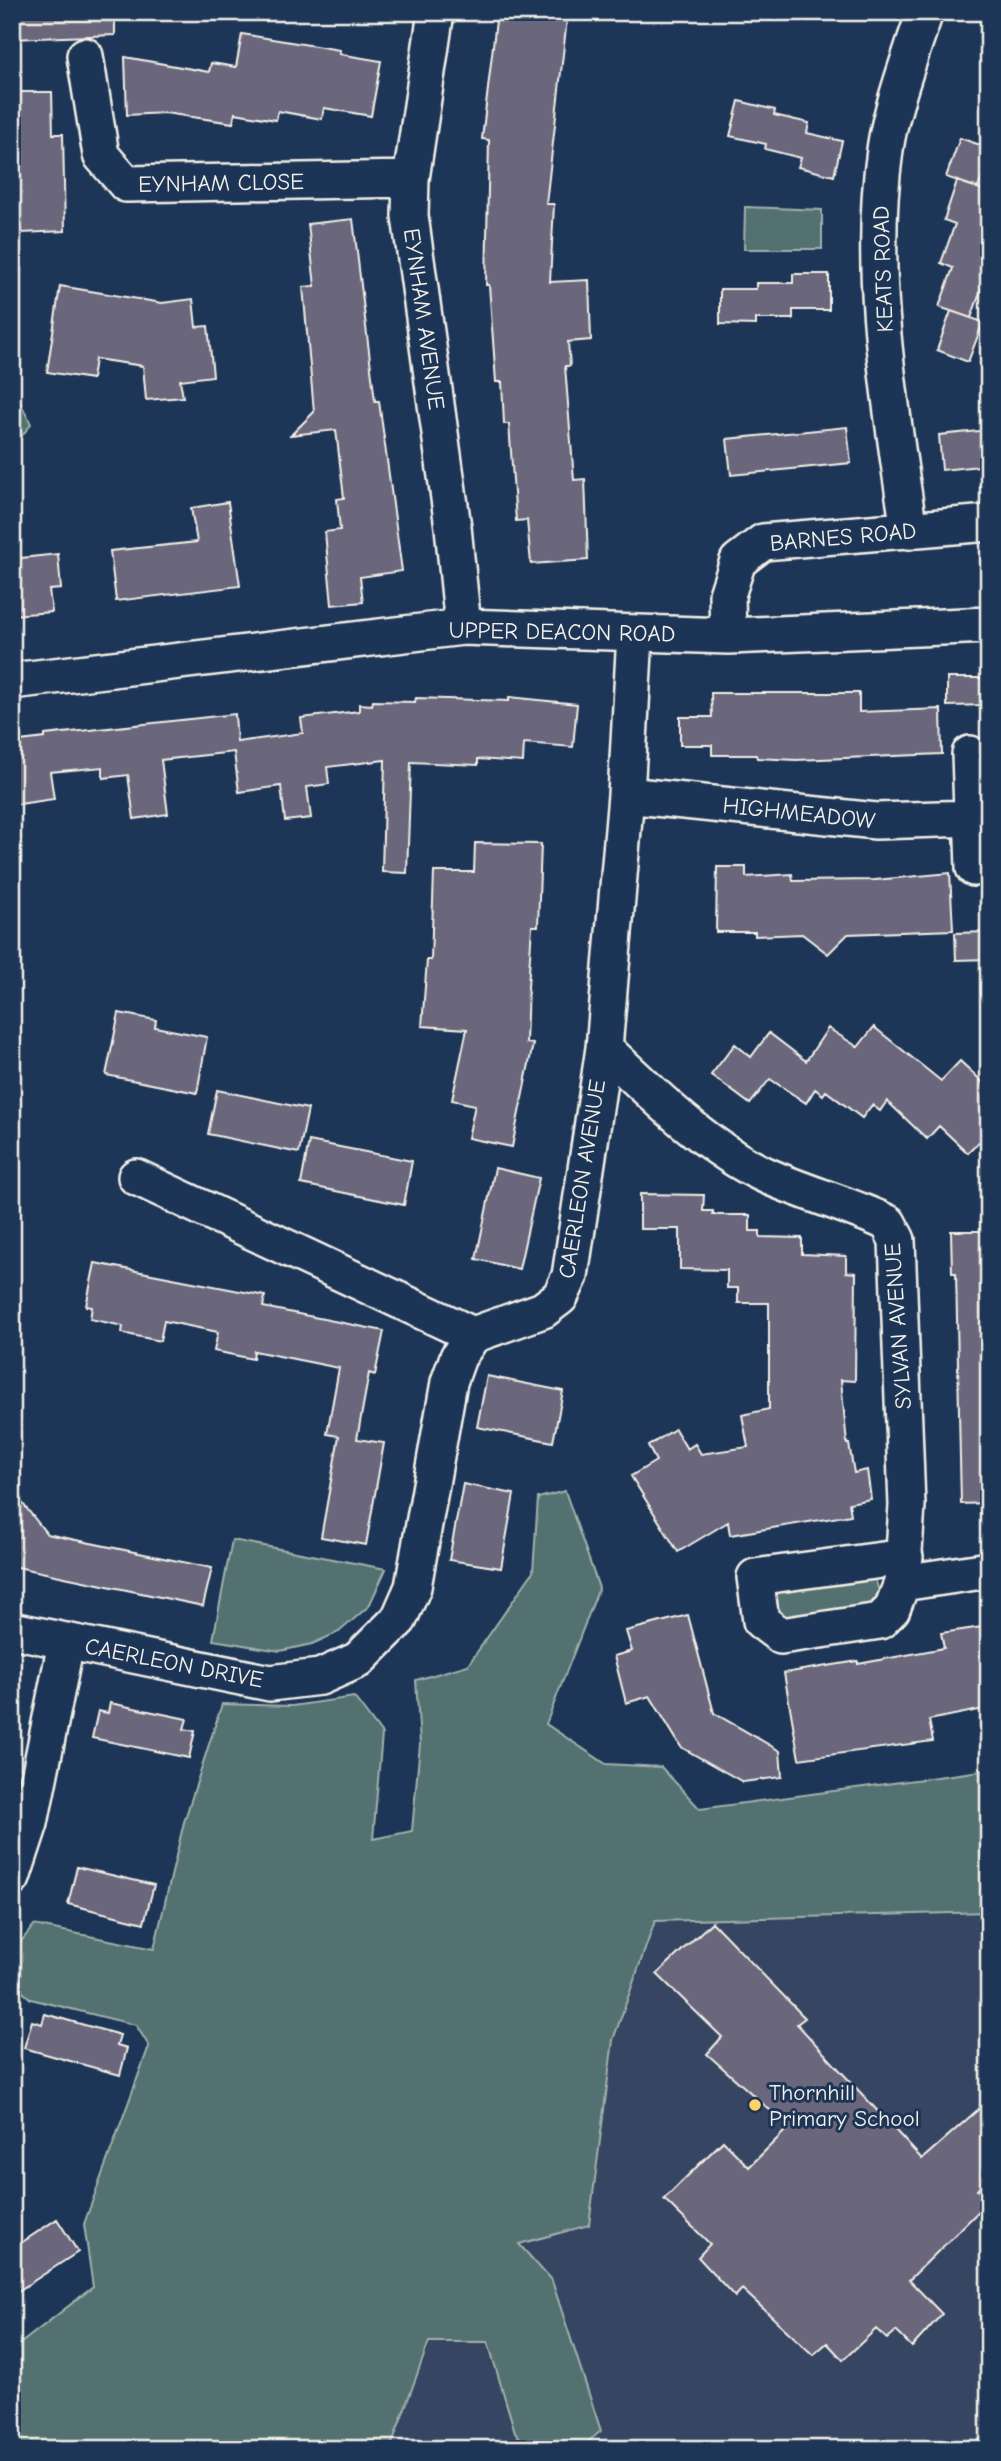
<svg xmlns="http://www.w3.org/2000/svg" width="1001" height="2461" font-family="'Comic Neue',sans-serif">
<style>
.built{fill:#344462}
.green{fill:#527170;stroke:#a3b1ac;stroke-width:2}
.building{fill:#6b667b;stroke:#f4f1e8;stroke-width:2}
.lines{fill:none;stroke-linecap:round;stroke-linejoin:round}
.minor-casing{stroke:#f4f1e8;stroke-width:40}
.minor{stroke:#1d3557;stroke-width:35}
.poi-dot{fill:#ffd166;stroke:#1d3557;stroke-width:2.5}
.labels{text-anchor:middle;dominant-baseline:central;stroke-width:6;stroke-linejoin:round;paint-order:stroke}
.street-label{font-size:23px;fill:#f4f1e8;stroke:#1d3557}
.poi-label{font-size:23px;fill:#f4f1e8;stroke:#1d3557;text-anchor:start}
</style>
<rect width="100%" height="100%" fill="#1d3557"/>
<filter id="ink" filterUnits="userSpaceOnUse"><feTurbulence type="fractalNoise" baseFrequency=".0143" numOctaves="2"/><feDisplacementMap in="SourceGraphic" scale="14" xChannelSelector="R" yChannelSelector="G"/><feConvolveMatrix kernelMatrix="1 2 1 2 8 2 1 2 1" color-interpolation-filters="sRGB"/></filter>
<g filter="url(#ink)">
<!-- built -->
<path class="built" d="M 613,1868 L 989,1869 L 989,2449 L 390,2449 Z"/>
<!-- green -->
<path class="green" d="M 745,207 L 822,210 L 822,249 L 744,249 Z
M 12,386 L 31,424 L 12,449 Z
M 565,1491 L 599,1588 L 546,1724 L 606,1764 L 661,1767 L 700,1809 L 989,1770 L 989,1912 L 655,1921 L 613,2040 L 589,2225 L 519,2244 L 552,2281 L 601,2431 L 579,2449 L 529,2449 L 515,2432 L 488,2342 L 429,2342 L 390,2449 L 12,2449 L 12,2350 L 93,2287 L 84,2224 L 149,2046 L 136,2025 L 31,1999 L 12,1983 L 12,1953 L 34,1925 L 154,1949 L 184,1822 L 222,1704 L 292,1706 L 354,1697 L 382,1734 L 373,1839 L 412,1831 L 420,1744 L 416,1680 L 468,1665 L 533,1572 L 538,1498 Z
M 232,1540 L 386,1569 L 369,1606 L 339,1632 L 312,1644 L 280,1651 L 213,1640 Z
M 867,1575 L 876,1581 L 879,1592 L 869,1607 L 787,1619 L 779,1616 L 773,1606 L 773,1594 L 779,1588 Z"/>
<!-- building -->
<path class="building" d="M 12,12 L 115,12 L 115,35 L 12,39 Z
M 497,12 L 555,12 L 554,18 L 567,19 L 546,204 L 554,204 L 550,282 L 589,280 L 591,340 L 568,342 L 570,366 L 565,366 L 574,480 L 585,479 L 588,560 L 531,564 L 527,520 L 516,521 L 509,424 L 504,424 L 502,382 L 496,382 L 489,285 L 486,285 L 489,140 L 482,139 Z
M 242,34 L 340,50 L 339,54 L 381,61 L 371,116 L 324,108 L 322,119 L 278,111 L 276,120 L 235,113 L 233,123 L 165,113 L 127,115 L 125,57 L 209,72 L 211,63 L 236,67 Z
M 12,92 L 52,92 L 53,134 L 63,134 L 65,231 L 21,233 L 20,216 L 12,216 Z
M 739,101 L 775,110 L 774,115 L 809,123 L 807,133 L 842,141 L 834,176 L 798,167 L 801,158 L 765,149 L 766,144 L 730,136 Z
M 960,138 L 989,148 L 989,158 L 978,188 L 946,177 Z
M 957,181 L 989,192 L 989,268 L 971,318 L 939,307 L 953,268 L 941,263 L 955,224 L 944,220 Z
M 353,219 L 375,401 L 379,401 L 402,571 L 360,577 L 363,602 L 332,605 L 325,532 L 340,530 L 337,499 L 344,498 L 336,430 L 291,435 L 314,412 L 303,287 L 315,286 L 308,224 Z
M 793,274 L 829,274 L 829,310 L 793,310 L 793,319 L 756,319 L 756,325 L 720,324 L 720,289 L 756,289 L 756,283 L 793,283 Z
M 60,286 L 162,303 L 193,299 L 196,327 L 208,326 L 213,376 L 180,380 L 183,397 L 146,400 L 143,366 L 95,359 L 92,379 L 47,372 Z
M 951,311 L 983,322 L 968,362 L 937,350 Z
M 847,427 L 851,463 L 731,475 L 727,439 Z
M 989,430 L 989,465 L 942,470 L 939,435 Z
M 228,502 L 240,586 L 116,601 L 110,551 L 197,542 L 191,508 Z
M 58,554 L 61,589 L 49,590 L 52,612 L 12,615 L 12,559 Z
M 947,678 L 987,678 L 988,705 L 947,706 Z
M 711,693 L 859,693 L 859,712 L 941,709 L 942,754 L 796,760 L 757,758 L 756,755 L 712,755 L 712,745 L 680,745 L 680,717 L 712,717 Z
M 509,697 L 577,704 L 573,747 L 524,743 L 523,762 L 478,759 L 478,765 L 411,762 L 407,873 L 382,872 L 385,760 L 327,767 L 329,784 L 307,787 L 311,818 L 285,821 L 281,786 L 239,792 L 234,752 L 161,760 L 168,814 L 134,819 L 128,775 L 103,778 L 103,767 L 50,772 L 54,799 L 12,805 L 12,742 L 45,738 L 45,735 L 235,714 L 237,742 L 303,733 L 301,718 L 359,711 L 359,704 L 372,705 L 373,701 L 415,702 L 416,698 L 509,701 Z
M 475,843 L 541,844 L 538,926 L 532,926 L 528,987 L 526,1043 L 533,1044 L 512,1147 L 468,1138 L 475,1105 L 452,1100 L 467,1029 L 422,1026 L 427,960 L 431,960 L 434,872 L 474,872 Z
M 717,867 L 746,867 L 746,877 L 792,874 L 793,881 L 875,880 L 950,873 L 953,930 L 848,934 L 828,954 L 802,934 L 755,936 L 755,932 L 716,932 Z
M 989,932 L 989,959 L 956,960 L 955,933 Z
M 119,1013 L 156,1020 L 155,1027 L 207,1037 L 197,1093 L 106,1075 Z
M 874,1027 L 941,1081 L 960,1061 L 989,1088 L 989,1132 L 968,1153 L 939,1126 L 927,1139 L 887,1101 L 880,1111 L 872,1105 L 862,1118 L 826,1091 L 823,1095 L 815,1089 L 806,1103 L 770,1079 L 750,1104 L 711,1075 L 735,1044 L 751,1057 L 769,1033 L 806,1061 L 828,1028 L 858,1047 Z
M 217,1090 L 308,1109 L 299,1153 L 208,1134 Z
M 309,1141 L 412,1161 L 404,1205 L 301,1184 Z
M 495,1168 L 539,1178 L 519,1269 L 476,1259 Z
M 640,1194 L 704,1195 L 703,1211 L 713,1211 L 713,1215 L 750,1215 L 750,1231 L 760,1231 L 760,1237 L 802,1238 L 802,1254 L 846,1256 L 846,1272 L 856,1273 L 855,1381 L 841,1380 L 847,1444 L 849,1444 L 854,1473 L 867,1470 L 871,1499 L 849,1503 L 851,1515 L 730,1535 L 728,1522 L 678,1552 L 631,1476 L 656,1461 L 648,1446 L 675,1429 L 687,1449 L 695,1444 L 701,1454 L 748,1447 L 742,1415 L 769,1409 L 769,1303 L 738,1303 L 738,1288 L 727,1288 L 727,1270 L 680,1269 L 680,1229 L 640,1229 Z
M 951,1231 L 989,1231 L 989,1503 L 961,1504 L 956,1273 L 952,1273 Z
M 95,1263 L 265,1296 L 263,1307 L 384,1331 L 375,1375 L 369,1373 L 357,1439 L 384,1443 L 366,1545 L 321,1537 L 339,1436 L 327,1434 L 339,1368 L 254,1351 L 253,1359 L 214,1351 L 218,1332 L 164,1321 L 160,1341 L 122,1333 L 123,1326 L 90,1319 L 92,1307 L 86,1306 Z
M 487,1376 L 563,1391 L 553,1442 L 477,1427 Z
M 463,1484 L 514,1494 L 501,1568 L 449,1560 Z
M 12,1490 L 47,1534 L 212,1568 L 203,1606 L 12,1566 Z
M 688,1615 L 714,1713 L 780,1751 L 782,1777 L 743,1782 L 681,1747 L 650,1696 L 626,1703 L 614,1656 L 632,1651 L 626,1631 Z
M 989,1626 L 989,1708 L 929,1720 L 933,1741 L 799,1759 L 784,1673 L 858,1661 L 858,1664 L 944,1648 L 941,1633 Z
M 110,1703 L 187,1719 L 184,1729 L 195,1731 L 189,1758 L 92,1738 L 98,1711 L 108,1713 Z
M 77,1867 L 154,1885 L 144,1923 L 68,1904 Z
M 712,1922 L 805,2018 L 797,2024 L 922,2159 L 989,2100 L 989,2177 L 977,2190 L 989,2201 L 909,2280 L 942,2314 L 912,2347 L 896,2331 L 887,2339 L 876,2329 L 843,2360 L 827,2343 L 813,2355 L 742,2289 L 735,2297 L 698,2257 L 710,2244 L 664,2199 L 723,2141 L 749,2167 L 789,2127 L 707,2054 L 722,2037 L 657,1974 Z
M 45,2014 L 120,2035 L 117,2045 L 127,2048 L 120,2075 L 24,2048 L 32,2021 L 42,2024 Z
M 57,2219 L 78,2252 L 12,2295 L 12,2249 Z"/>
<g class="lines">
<defs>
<path id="minor" d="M 436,12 L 411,179 L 410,216 L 453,527 L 463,627
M 85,56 L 101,155 L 126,184 L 411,179
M 909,531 C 891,405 867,277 885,150 C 890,111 912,51 925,12
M 728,636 L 727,595 L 738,561 L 763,542 L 989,523
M 12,681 L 463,627 L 728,636 L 989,625
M 970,754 L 974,868
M 626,795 L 876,821 L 972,818
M 604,1048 C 650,1091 705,1147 763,1174 C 804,1193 848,1204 888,1223 L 897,1240 L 907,1505 L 902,1583 L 989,1570
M 136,1177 L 473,1335 L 543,1310 L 560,1297 L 570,1276 L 604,1048 L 626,795 L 635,634
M 902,1583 L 892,1609 L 880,1621 L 781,1636 L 761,1621 L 755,1577 L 905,1557
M 12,1630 L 270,1683 L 320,1677 L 358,1660 L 399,1619 L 413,1587 L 449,1382 L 458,1357 L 473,1335
M 12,1878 L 30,1823 L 66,1643"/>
</defs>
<!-- minor casing -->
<use href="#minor" class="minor-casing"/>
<!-- minor -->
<use href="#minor" class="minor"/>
</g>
</g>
<!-- markers -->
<circle class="poi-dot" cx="755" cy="2105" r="7"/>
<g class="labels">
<!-- street labels -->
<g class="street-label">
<text transform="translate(221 183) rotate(-1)">EYNHAM CLOSE</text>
<text transform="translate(883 269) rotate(-92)">KEATS ROAD</text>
<text transform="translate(424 319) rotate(82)">EYNHAM AVENUE</text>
<text transform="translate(843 537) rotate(-5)">BARNES ROAD</text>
<text transform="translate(562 632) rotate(1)">UPPER DEACON ROAD</text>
<text transform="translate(799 813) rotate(6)">HIGHMEADOW</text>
<text transform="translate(582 1179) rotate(-81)">CAERLEON AVENUE</text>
<text transform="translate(898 1326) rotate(-94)">SYLVAN AVENUE</text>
<text transform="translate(174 1663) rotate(11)">CAERLEON DRIVE</text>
</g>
<!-- poi labels -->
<g class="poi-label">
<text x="769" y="2092">Thornhill<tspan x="769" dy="26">Primary School</tspan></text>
</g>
</g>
<!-- margin -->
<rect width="1001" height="2461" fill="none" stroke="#1d3557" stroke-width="42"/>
<rect x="21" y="21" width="959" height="2419" fill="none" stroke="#f4f1e8" stroke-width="2.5" filter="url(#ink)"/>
</svg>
